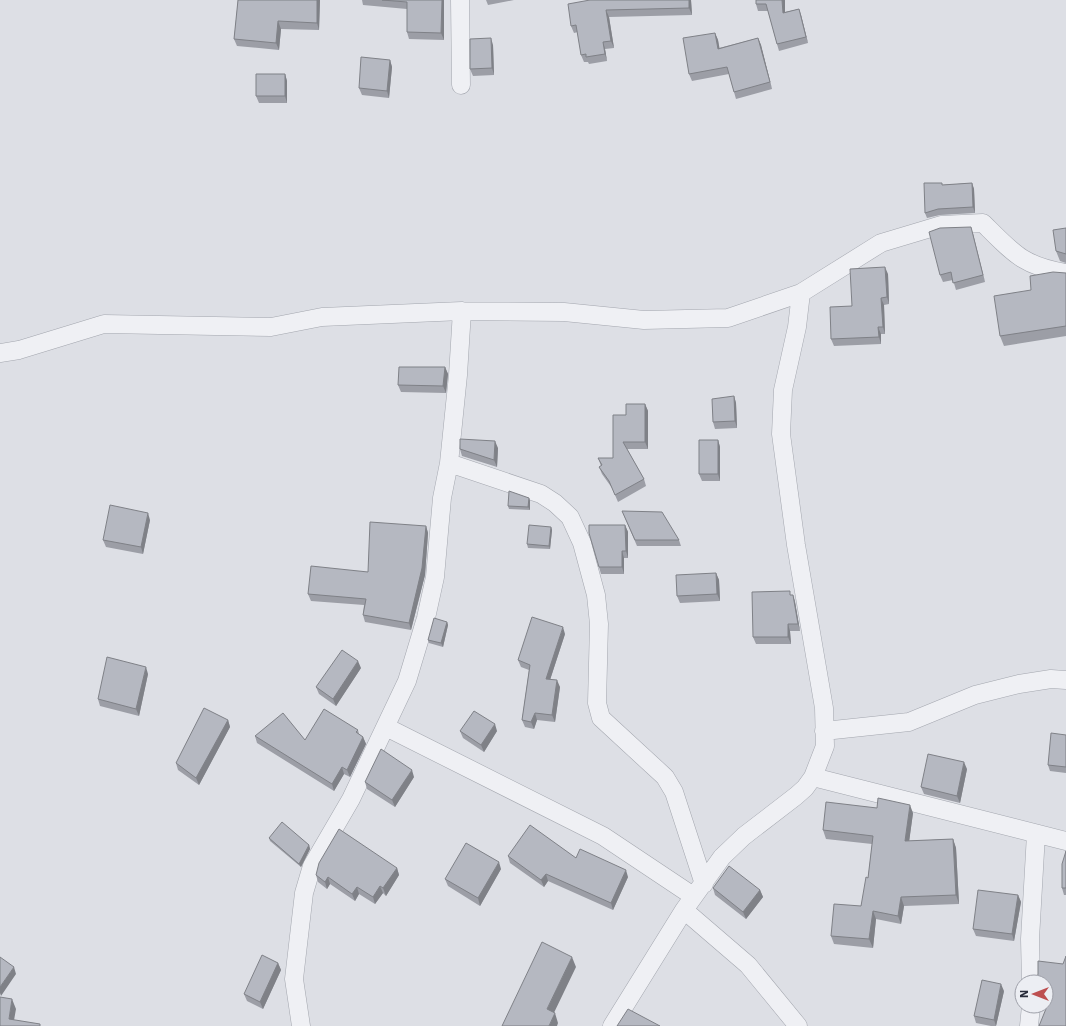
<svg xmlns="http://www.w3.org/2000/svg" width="1066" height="1026" font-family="'Work Sans',sans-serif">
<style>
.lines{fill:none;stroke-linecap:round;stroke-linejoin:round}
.street-casing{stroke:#a3a6ae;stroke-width:19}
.street{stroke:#eff0f4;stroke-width:18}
.wall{fill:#9c9ea6}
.shaded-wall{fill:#7f8187}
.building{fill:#b5b8c1;stroke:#7f8187}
</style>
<rect width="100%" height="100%" fill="#dddfe5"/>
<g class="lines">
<defs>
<path id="street" d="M 460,0 L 461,85
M 0,353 L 19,350 L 104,324 L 271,327 L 322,317 L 462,311 L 564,312 L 644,320 L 728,318 L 801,293 L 881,243 L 941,225 L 983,223 C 1013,253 1023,266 1066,273
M 449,463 L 541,494 L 555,503 L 570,517 L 582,543 L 596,595 L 599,624 L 597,703 L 601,718 L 665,777 L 674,792 L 704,884
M 386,727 L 603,836 L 693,896
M 824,731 L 909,722 L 975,695 L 1019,684 L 1051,679 L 1066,680
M 813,777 L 1066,841
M 684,910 L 748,965 L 798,1026
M 1031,982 L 1030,939 L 1036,834
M 301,1026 L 294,979 L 304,893 L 312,866 L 351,799 L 407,681 L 426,618 L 435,577 L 442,498 L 449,463 L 458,375 L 462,311
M 612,1026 L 684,910 L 722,857 L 744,836 L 796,796 L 805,788 L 813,777 L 825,746 L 824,708 L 796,545 L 781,434 L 783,390 L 797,327 L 801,293
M 1029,1026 L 1031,1006"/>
</defs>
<!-- street casing -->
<use href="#street" class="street-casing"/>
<!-- street -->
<use href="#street" class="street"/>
</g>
<!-- wall -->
<path class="wall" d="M 238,0 L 320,0 L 319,30 L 281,29 L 279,50 L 237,46 L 234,39 Z
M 362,0 L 444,0 L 444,40 L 409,39 L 407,32 L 407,9 L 363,5 Z
M 486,0 L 514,0 L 488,5 Z
M 590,0 L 691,0 L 692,15 L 609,17 L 614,48 L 605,49 L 607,61 L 589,64 L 588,62 L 584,62 L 581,55 L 578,32 L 574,33 L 571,26 Z
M 756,0 L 785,0 L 785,12 L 799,9 L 801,15 L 808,43 L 779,51 L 777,44 L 768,11 L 758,11 L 756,4 Z
M 715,33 L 718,40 L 719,48 L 758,38 L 761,45 L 772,89 L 736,99 L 734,92 L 729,74 L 692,81 L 689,74 Z
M 493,45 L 494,75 L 473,76 L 470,69 Z
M 390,60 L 392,67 L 389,98 L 362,95 L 359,88 Z
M 285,74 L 287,81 L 287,103 L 259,103 L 256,96 Z
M 972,183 L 974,189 L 975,213 L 940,215 L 927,218 L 925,213 L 942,185 Z
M 1066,228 L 1066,263 L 1060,261 L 1056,251 Z
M 973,234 L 985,282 L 956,290 L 953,280 L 943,282 L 940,275 Z
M 1066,273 L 1066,336 L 1004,346 L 1000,336 L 1031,290 Z
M 888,274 L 889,304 L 884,305 L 885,334 L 881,334 L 881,344 L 834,346 L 831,339 L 852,306 Z
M 445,367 L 448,374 L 446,393 L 401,392 L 398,385 Z
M 734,396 L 736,403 L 737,428 L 715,429 L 713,422 Z
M 645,404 L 648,411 L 648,449 L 627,449 L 644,479 L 646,486 L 618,502 L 612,488 L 602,474 L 599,467 L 601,466 L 598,458 L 613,458 L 626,415 Z
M 718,440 L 720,447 L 720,481 L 702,481 L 699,474 Z
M 498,448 L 497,467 L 462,456 L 460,449 Z
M 529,498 L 530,501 L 530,510 L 509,509 L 508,506 Z
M 622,511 L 679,540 L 681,546 L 637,546 Z
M 150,520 L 143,554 L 106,547 L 103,540 Z
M 625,525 L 628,532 L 628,558 L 624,558 L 624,574 L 601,574 L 599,567 Z
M 426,526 L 428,533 L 425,575 L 411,630 L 365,622 L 363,615 L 364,605 L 311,601 L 308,594 L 368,572 Z
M 551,527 L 552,530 L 550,549 L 528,548 L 527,544 Z
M 716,573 L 719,580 L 720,601 L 680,603 L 677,596 Z
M 791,595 L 793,595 L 795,602 L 800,631 L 790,631 L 791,644 L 756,644 L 753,637 Z
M 447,622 L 448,625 L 443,647 L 429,643 L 428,640 Z
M 565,634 L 550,680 L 560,687 L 555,722 L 537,720 L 534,729 L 525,727 L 522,720 L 529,670 L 521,667 L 518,660 Z
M 361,668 L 336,706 L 319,694 L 316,687 Z
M 148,674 L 139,716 L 100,706 L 98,699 Z
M 228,720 L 230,727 L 199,785 L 178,770 L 176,763 Z
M 358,730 L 359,734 L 363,737 L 366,744 L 350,777 L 344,774 L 334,791 L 257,743 L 255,736 L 305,740 Z
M 460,731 L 497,731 L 484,752 L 463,738 Z
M 1066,735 L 1066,773 L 1050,771 L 1048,765 Z
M 967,769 L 960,803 L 924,794 L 921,787 Z
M 414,777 L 395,807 L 367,789 L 365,782 Z
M 913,813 L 909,841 L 953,839 L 956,848 L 959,904 L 904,906 L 901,924 L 876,919 L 873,948 L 834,944 L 831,936 L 861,906 L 868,878 L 872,844 L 826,839 L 823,830 Z
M 269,838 L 309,845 L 310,849 L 301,867 L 270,841 Z
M 1066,851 L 1066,895 L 1064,895 L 1062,888 Z
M 508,856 L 576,858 L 628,877 L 613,910 L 548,881 L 544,887 L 510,863 Z
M 397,868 L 399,875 L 386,896 L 383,893 L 375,904 L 359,894 L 355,901 L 330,884 L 327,889 L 318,882 L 316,875 Z
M 501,869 L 480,906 L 448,886 L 445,879 Z
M 713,888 L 760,890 L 763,897 L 746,919 L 715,895 Z
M 1018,895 L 1021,902 L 1014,941 L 976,936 L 973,929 Z
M 278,963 L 281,970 L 263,1009 L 247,1001 L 244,994 Z
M 1063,964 L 1049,1002 L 1046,1001 L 1046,982 Z
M 1004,991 L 996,1026 L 991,1026 L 976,1023 L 974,1016 Z"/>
<!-- shaded-wall -->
<path class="shaded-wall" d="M 317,0 L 320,0 L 319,30 L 317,23 Z
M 442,0 L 444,0 L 444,40 L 441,33 Z
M 689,0 L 691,0 L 692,15 L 689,8 Z
M 782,0 L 785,0 L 785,20 L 783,13 Z
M 799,9 L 801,15 L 808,43 L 806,37 Z
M 606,10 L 609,17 L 614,48 L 611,41 Z
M 278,21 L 281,29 L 279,50 L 276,43 Z
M 715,33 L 718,40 L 721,56 L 718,49 Z
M 491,38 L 493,45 L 494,75 L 492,68 Z
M 758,38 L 761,45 L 772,89 L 770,82 Z
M 603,42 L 605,49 L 607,61 L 605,54 Z
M 390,60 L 392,67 L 389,98 L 387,91 Z
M 285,74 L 287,81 L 287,103 L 285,96 Z
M 972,183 L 974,189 L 975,213 L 973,207 Z
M 971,227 L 973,234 L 985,282 L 983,275 Z
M 885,267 L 888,274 L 889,304 L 887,297 Z
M 881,298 L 884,305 L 885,334 L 883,327 Z
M 878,327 L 881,334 L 881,344 L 879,337 Z
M 445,367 L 448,374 L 446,393 L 443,386 Z
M 734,396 L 736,403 L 737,428 L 735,421 Z
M 645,404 L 648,411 L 648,449 L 645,442 Z
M 718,440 L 720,447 L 720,481 L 718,474 Z
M 495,441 L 498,448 L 497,467 L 494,460 Z
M 529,498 L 530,501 L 530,510 L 528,507 Z
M 148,513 L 150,520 L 143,554 L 141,547 Z
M 625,525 L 628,532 L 628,558 L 626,551 Z
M 426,526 L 428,533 L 425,575 L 411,630 L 409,623 Z
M 551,527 L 552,530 L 550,549 L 549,546 Z
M 622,551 L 624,558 L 624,574 L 622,567 Z
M 716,573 L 719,580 L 720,601 L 717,594 Z
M 793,595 L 795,602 L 800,631 L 798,624 Z
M 447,622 L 448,625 L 443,647 L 441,643 Z
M 788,624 L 790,631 L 791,644 L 788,637 Z
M 563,627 L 565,634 L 548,686 L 546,679 Z
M 358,661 L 361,668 L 336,706 L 333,699 Z
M 146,667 L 148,674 L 139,716 L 136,709 Z
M 557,680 L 560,687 L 555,722 L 552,715 Z
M 535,713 L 537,720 L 534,729 L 531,722 Z
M 228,720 L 230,727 L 199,785 L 196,778 Z
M 495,724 L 497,731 L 484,752 L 481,745 Z
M 363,737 L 366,744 L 350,777 L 347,770 Z
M 964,762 L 967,769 L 960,803 L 957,796 Z
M 342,767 L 344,774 L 334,791 L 332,784 Z
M 412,770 L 414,777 L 395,807 L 392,800 Z
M 910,805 L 913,813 L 908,850 L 905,841 Z
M 953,839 L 956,848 L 959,904 L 956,895 Z
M 309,845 L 310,849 L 301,867 L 299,864 Z
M 499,862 L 501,869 L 480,906 L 478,898 Z
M 397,868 L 399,875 L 386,896 L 383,888 Z
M 626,870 L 628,877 L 613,910 L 611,903 Z
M 546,874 L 548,881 L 544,887 L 541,880 Z
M 328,877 L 330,884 L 327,889 L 325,882 Z
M 380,886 L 383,893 L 375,904 L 373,897 Z
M 357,887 L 359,894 L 355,901 L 352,894 Z
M 760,890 L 763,897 L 746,919 L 743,912 Z
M 1018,895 L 1021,902 L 1014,941 L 1012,934 Z
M 901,897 L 904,906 L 901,924 L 898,916 Z
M 873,911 L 876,919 L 873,948 L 869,939 Z
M 572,957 L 576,967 L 551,1019 L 547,1009 Z
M 278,963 L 281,970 L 263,1009 L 260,1002 Z
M 14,967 L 16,974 L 1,996 L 0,993 L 0,987 Z
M 1001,984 L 1004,991 L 996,1026 L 994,1020 Z
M 12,999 L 16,1009 L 13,1026 L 9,1019 Z
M 555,1013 L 558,1023 L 557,1026 L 549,1026 Z"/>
<!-- building -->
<path class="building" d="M 238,0 L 317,0 L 317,23 L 278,21 L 276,43 L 234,39 Z
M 382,0 L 442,0 L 441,33 L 407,32 L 407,2 Z
M 590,0 L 689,0 L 689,8 L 606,10 L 611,41 L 603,42 L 605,54 L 586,57 L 586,54 L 581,55 L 576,25 L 571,26 L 568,4 Z
M 756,0 L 782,0 L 783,13 L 799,9 L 806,37 L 777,44 L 766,4 L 756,4 Z
M 715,33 L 718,49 L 758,38 L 770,82 L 734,92 L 727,67 L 689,74 L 683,38 Z
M 491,38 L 492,68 L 470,69 L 470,39 Z
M 361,57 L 390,60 L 387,91 L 359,88 Z
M 256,74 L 285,74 L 285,96 L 256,96 Z
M 924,183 L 942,183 L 942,185 L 972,183 L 973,207 L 938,209 L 925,213 Z
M 971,227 L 983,275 L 953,283 L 951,272 L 940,275 L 929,232 L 940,228 Z
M 1066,228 L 1066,254 L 1056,251 L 1053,230 Z
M 885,267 L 887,297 L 881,298 L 883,327 L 878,327 L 879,337 L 831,339 L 830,307 L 852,306 L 850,269 Z
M 1053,272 L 1066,273 L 1066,326 L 1000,336 L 994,296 L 1031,290 L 1030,276 Z
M 399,367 L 445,367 L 443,386 L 398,385 Z
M 734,396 L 735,421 L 713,422 L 712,399 Z
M 626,404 L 645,404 L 645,442 L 623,442 L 644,479 L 615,495 L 609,481 L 599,467 L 602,465 L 598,458 L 613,458 L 613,415 L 626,415 Z
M 460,439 L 495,441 L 494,460 L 460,449 Z
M 699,440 L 718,440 L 718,474 L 699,474 Z
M 509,491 L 529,498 L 528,507 L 508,506 Z
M 110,505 L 148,513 L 141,547 L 103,540 Z
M 622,511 L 662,512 L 679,540 L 635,540 Z
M 370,522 L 426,526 L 422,568 L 409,623 L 363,615 L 366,599 L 308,594 L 311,566 L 368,572 Z
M 529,525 L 551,527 L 549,546 L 527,544 Z
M 589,525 L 625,525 L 626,551 L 622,551 L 622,567 L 599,567 L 589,533 Z
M 716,573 L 717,594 L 677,596 L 676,575 Z
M 790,591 L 790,595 L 793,595 L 798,624 L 788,624 L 788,637 L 753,637 L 752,592 Z
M 532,617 L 563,627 L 546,679 L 557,680 L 552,715 L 535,713 L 531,722 L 522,720 L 530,665 L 518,660 Z
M 434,618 L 447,622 L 441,643 L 428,640 Z
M 342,650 L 358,661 L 333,699 L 316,687 Z
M 107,657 L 146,667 L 136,709 L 98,699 Z
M 204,708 L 228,720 L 196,778 L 176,763 Z
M 324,709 L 358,730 L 356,732 L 363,737 L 347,770 L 342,767 L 332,784 L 255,736 L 283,713 L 305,740 Z
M 474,711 L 495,724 L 481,745 L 460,731 Z
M 1051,733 L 1066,735 L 1066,767 L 1048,765 Z
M 381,749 L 412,770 L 392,800 L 365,782 Z
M 928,754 L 964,762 L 957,796 L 921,787 Z
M 878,798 L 910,805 L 905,841 L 953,839 L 956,895 L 901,897 L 898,916 L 873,911 L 869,939 L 831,936 L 834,904 L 861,906 L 866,877 L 868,878 L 873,836 L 823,830 L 826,802 L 877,808 Z
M 282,822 L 309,845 L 299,864 L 269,838 Z
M 530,825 L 576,858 L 580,849 L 626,870 L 611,903 L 546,874 L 541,880 L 508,856 Z
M 339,829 L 397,868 L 383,888 L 380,886 L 373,897 L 357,887 L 352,894 L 328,877 L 325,882 L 316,875 L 319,863 Z
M 466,843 L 499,862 L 478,898 L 445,879 Z
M 1066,851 L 1066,888 L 1062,888 L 1062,864 Z
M 729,866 L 760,890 L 743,912 L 713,888 Z
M 978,890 L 1018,895 L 1012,934 L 973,929 Z
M 542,942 L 572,957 L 547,1009 L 555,1013 L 549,1026 L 502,1026 Z
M 262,955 L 278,963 L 260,1002 L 244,994 Z
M 1066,956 L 1066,1026 L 1039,1026 L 1052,994 L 1046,993 L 1046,982 L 1036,982 L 1038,974 L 1038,961 L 1063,964 Z
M 0,957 L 14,967 L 0,987 Z
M 982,980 L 1001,984 L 994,1020 L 974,1016 Z
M 0,997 L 12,999 L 9,1019 L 40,1024 L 40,1026 L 0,1026 Z
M 628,1009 L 660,1026 L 617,1026 Z"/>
<!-- north arrow -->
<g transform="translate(1034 994) rotate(270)"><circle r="19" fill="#eceef3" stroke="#9ea0a9"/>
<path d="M0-3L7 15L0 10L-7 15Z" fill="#bd4f50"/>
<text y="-6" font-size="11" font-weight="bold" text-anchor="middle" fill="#282c3a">N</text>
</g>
</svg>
